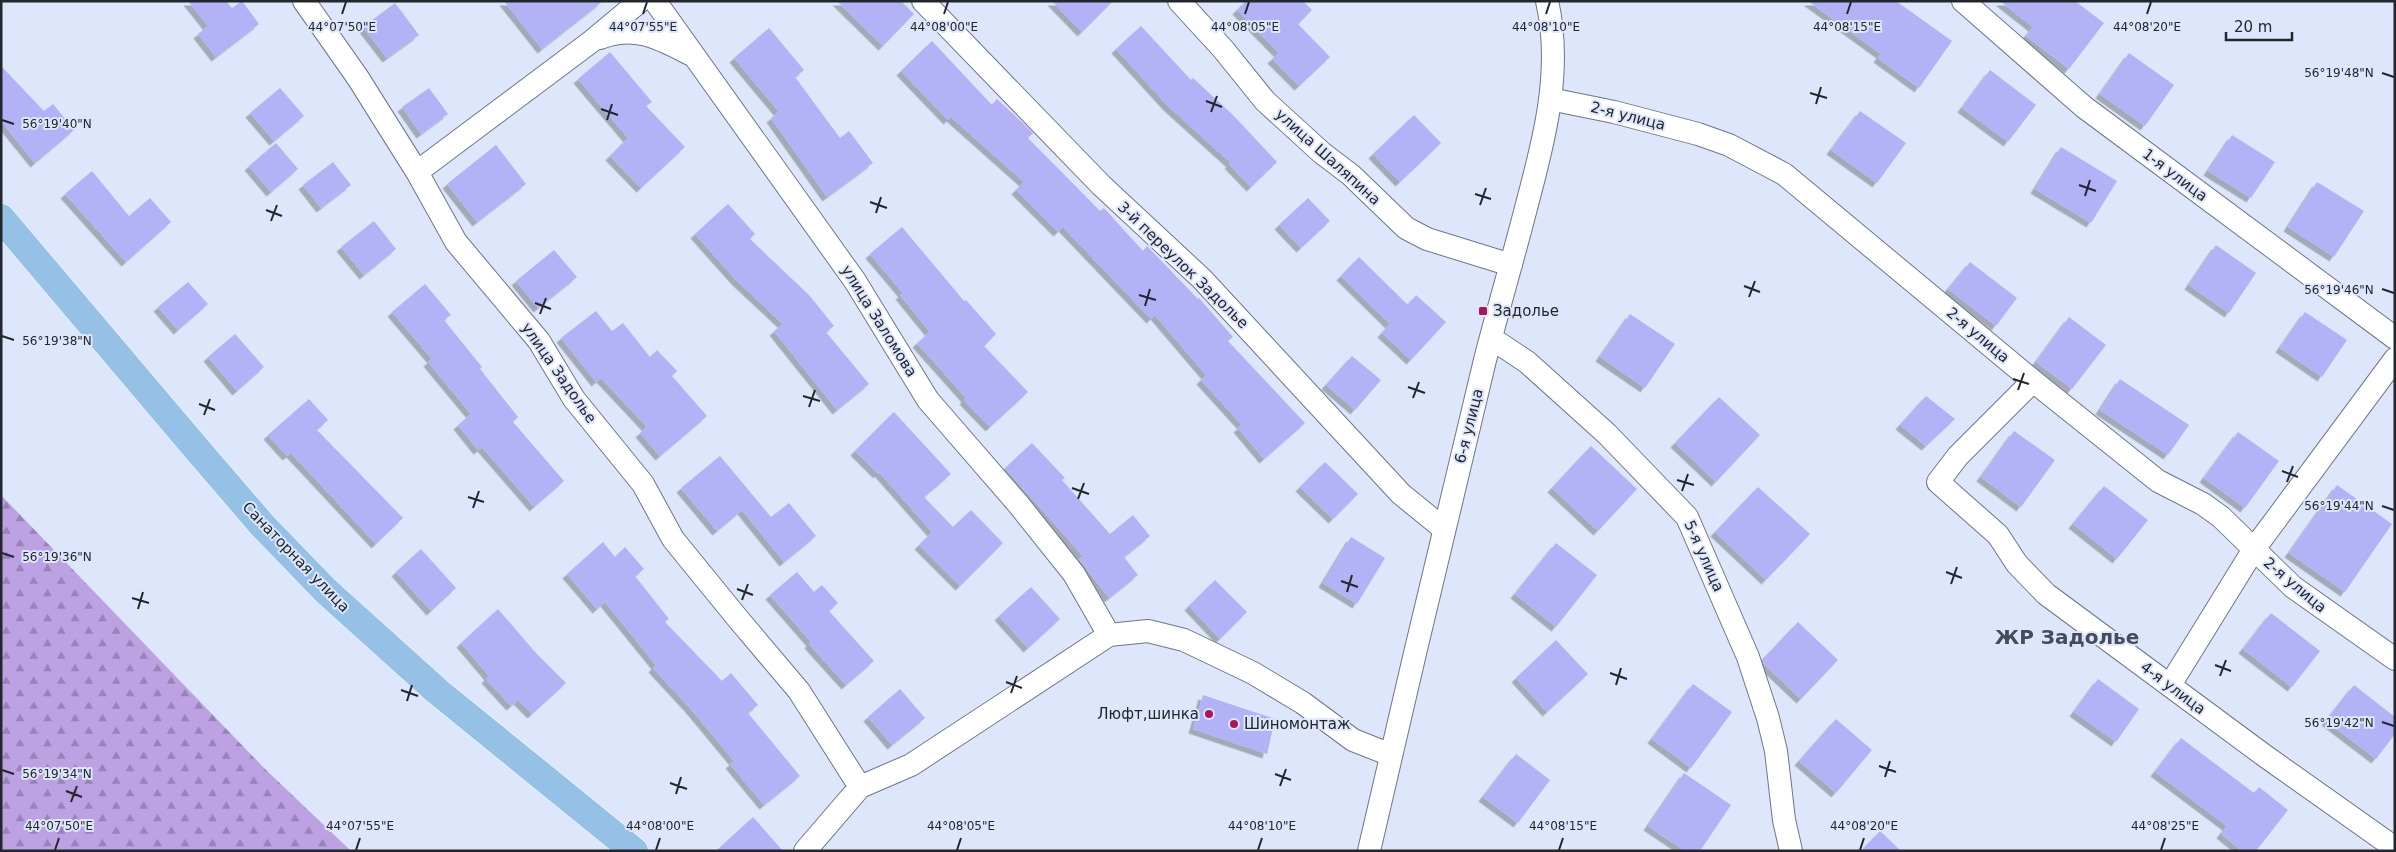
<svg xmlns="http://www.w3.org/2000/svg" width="2396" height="852" font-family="'DejaVu Sans',sans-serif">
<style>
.forest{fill:url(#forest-firs)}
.building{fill:#b3b2f7;filter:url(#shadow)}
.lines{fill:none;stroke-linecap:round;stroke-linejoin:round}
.minor-casing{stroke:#6e7688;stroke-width:24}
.major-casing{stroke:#fff;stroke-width:29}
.minor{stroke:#fff;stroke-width:22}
.major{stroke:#95c1e6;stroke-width:28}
.ticks{fill:none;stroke:#23262d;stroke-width:2}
.poi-dot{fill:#a6185b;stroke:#dde6fa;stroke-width:2}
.labels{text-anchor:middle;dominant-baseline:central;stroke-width:4;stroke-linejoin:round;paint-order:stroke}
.street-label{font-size:15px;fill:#23262d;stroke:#dde6fa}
.poi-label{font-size:15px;fill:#23262d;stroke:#dde6fa;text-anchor:start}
.district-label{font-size:20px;font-weight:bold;fill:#454c5c;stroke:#dde6fa}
.ticks-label{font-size:12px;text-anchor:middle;fill:#23262d;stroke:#dde6fa;stroke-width:4;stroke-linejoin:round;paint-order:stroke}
</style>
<defs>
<pattern id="forest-firs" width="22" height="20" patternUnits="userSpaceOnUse" patternTransform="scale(1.25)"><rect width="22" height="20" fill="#bca1e3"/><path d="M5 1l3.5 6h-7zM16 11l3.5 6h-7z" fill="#9883b8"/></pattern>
<filter id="shadow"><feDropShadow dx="-4.5" dy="4.5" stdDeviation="0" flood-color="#0004"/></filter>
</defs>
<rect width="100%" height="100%" fill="#dde6fa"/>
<!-- forest -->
<path class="forest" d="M 1,495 L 264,768 L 351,851 L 1,851 Z"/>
<!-- building -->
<path class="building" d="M 188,1 L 226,1 L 232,8 L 242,1 L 259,24 L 216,57 L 198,34 L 208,26 Z
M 504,1 L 603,1 L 542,49 Z
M 837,1 L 901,1 L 914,14 L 883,46 Z
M 1052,1 L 1113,1 L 1082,32 Z
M 1246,1 L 1303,1 L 1312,10 L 1298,24 L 1330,57 L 1299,86 L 1272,59 L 1279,53 L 1237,10 Z
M 1808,1 L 1896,1 L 1952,41 L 1919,88 L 1878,58 L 1881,54 Z
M 2000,1 L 2075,1 L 2104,23 L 2069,69 L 2026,36 L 2033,27 Z
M 395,3 L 419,35 L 387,58 L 363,27 Z
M 1141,26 L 1191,80 L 1193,78 L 1234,116 L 1277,162 L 1251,187 L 1229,164 L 1231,163 L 1168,106 L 1116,49 Z
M 769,28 L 804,70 L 795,77 L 840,138 L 849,131 L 873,163 L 827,197 L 771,118 L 779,112 L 734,58 Z
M 932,41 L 992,105 L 997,99 L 1025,125 L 1033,133 L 1028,138 L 1100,211 L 1104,208 L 1143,251 L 1147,246 L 1198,299 L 1199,298 L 1233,337 L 1228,341 L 1305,423 L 1264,459 L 1238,428 L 1242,425 L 1201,380 L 1206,375 L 1155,315 L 1151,319 L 1063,227 L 1058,232 L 1016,190 L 1024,182 L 951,117 L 948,120 L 901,71 Z
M 610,52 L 652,102 L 646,106 L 685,147 L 641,188 L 610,156 L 628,138 L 578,79 Z
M 2129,53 L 2174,85 L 2145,126 L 2100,94 Z
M 1,66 L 44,111 L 53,104 L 74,130 L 35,163 L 1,121 Z
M 1990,70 L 2036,105 L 2008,142 L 1962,108 Z
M 280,88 L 304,116 L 274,141 L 250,113 Z
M 429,88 L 448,114 L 421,134 L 402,107 Z
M 1860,111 L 1906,143 L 1877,183 L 1831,150 Z
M 1414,115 L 1441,143 L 1400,182 L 1373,154 Z
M 2232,135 L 2275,162 L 2251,198 L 2208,171 Z
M 276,143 L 298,169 L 271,192 L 249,166 Z
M 496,145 L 526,184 L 477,222 L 447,184 Z
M 2061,147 L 2117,181 L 2091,223 L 2035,189 Z
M 333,162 L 351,185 L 321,208 L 303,185 Z
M 92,171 L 129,216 L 150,198 L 171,222 L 126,262 L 65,194 Z
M 2317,182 L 2364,211 L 2334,257 L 2288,227 Z
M 1308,198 L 1330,221 L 1301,248 L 1279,225 Z
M 728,204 L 755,234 L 750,239 L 809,295 L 834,326 L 826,332 L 869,384 L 837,410 L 774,331 L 783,324 L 736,280 L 695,234 Z
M 374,221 L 396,249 L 364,275 L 341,247 Z
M 902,227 L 964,301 L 966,300 L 996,334 L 984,346 L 1028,392 L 990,427 L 964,400 L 966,398 L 917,343 L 930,332 L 900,295 L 903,293 L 870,254 Z
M 2216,245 L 2256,273 L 2229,313 L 2189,285 Z
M 554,250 L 577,277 L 538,308 L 516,281 Z
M 1359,257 L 1408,305 L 1416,295 L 1446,322 L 1411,360 L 1382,333 L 1390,324 L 1341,276 Z
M 1970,262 L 2017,298 L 1996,326 L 1948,289 Z
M 188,282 L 208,304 L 178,330 L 158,307 Z
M 425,284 L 451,315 L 444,320 L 482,367 L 480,369 L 518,417 L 513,422 L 564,481 L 534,507 L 482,447 L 478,450 L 458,425 L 471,414 L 428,362 L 432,359 L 392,312 Z
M 596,311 L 612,331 L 623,323 L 650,357 L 657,350 L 677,371 L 672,376 L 707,416 L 660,456 L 640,433 L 647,427 L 601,378 L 596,382 L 561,338 Z
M 2305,312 L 2347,340 L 2322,377 L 2280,348 Z
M 1630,314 L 1675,344 L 1645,388 L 1600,357 Z
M 2069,317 L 2106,345 L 2072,389 L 2036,362 Z
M 235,334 L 264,367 L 237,391 L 208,357 Z
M 1352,356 L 1381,380 L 1355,410 L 1326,385 Z
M 2120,379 L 2189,425 L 2168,455 L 2100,410 Z
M 1926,396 L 1955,419 L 1926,446 L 1900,425 Z
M 1719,397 L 1760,435 L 1716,482 L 1675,443 Z
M 309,399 L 328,420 L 317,430 L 403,518 L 376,544 L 291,453 L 287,456 L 268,435 Z
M 894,412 L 951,474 L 924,497 L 953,527 L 971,510 L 1003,543 L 960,586 L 919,545 L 932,532 L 879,472 L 878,474 L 855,451 Z
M 2014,431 L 2055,460 L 2021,507 L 1981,477 Z
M 2238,432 L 2279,461 L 2245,508 L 2204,478 Z
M 1032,443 L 1065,478 L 1062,480 L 1110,534 L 1133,515 L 1150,536 L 1124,557 L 1138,575 L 1109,598 L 1079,559 L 1083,556 L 1005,468 Z
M 1591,446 L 1637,489 L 1598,531 L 1552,488 Z
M 720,456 L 771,517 L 789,503 L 816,536 L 784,562 L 742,510 L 717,531 L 681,488 Z
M 1325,462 L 1358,494 L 1333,519 L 1300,487 Z
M 2337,485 L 2392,524 L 2345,592 L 2289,553 Z
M 2104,486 L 2148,520 L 2117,559 L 2073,524 Z
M 1758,487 L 1810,534 L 1766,580 L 1715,532 Z
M 1351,537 L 1385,558 L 1357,604 L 1323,583 Z
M 603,542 L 615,557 L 625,547 L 644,569 L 635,576 L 669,619 L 665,622 L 722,681 L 731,673 L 758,705 L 748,713 L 800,776 L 764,805 L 730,764 L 734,761 L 690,708 L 653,668 L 656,665 L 605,602 L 597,609 L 567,574 Z
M 1556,543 L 1597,575 L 1556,627 L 1515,594 Z
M 421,549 L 456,588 L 431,611 L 396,572 Z
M 797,572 L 814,592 L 822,585 L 838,603 L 829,611 L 874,661 L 846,685 L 809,644 L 811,642 L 770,595 Z
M 1215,580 L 1247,612 L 1220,639 L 1189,606 Z
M 1031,587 L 1060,619 L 1028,648 L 999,616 Z
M 498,609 L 535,652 L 566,683 L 532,714 L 518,700 L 511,706 L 486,679 L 489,676 L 461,643 Z
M 2271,613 L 2320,651 L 2292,687 L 2243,649 Z
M 1798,622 L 1838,660 L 1801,699 L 1764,664 L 1763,659 Z
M 1556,640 L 1588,674 L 1547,712 L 1516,678 Z
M 2098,679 L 2139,709 L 2116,742 L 2074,712 Z
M 1693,684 L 1732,712 L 1691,768 L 1652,739 Z
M 2354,685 L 2395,717 L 2395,734 L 2376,759 L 2326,721 Z
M 900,689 L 925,718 L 892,745 L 868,717 Z
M 1203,695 L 1275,719 L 1267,754 L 1193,729 Z
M 1836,719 L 1872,750 L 1836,793 L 1799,761 Z
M 2181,738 L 2254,793 L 2259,787 L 2288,810 L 2256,851 L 2242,851 L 2221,834 L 2227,826 L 2155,772 Z
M 1516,754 L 1550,780 L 1518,823 L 1483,797 Z
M 1684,773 L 1731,805 L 1700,851 L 1685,851 L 1648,826 Z
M 753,817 L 783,851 L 716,851 Z
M 1880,831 L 1901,851 L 1861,851 Z"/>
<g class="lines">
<defs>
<path id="minor" d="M 304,1 L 358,78 L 417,172 L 456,242 L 539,341 L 574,399 L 643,484 L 673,539 L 739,620 L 799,691 L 860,787
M 655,1 L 855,281 L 928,400 L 1019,505 L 1074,574 L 1109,635
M 923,1 L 1101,185 L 1202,279 L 1401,494 L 1444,529
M 1179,1 L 1223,49 L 1265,101 L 1322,153 L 1351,175 L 1406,228 L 1427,239 L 1511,265
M 1963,1 L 2084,107 L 2395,338
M 600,38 C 636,24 660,39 692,55
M 1550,99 L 1614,112 L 1698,134 L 1729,145 L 1784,174 L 2033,381 L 2158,481 L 2203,504 L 2221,517 L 2293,587 L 2395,659
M 417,172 L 592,41 L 640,1
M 1491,338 L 1527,362 L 1607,434 L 1687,517 L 1748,657 L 1768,718 L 1776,751 L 1784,820 L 1791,851
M 2033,381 L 1958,456 L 1938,482 L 1998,535 L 2017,564 L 2046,594 L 2265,756 L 2395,848
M 2170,685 L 2254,549 L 2395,359
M 805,851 L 860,787 L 911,765 L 1109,635 L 1148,631 L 1184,640 L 1253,673 L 1303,703 L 1353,740 L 1391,755
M 1369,851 C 1407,687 1445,524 1485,360 C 1498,309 1513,259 1526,208 C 1544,141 1563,70 1547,1"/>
<path id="major" d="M 1,218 L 195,447 L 263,526 L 326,591 L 437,691 L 634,851"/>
</defs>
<!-- minor casing -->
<use href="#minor" class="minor-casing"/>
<!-- major casing -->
<use href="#major" class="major-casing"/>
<!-- minor -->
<use href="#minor" class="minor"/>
<!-- major -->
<use href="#major" class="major"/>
</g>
<!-- ticks -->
<path class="ticks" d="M 342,14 L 346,2M 643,14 L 647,2M 944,14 L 948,2M 1245,14 L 1249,2M 1546,14 L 1550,2M 1847,14 L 1851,2M 2147,14 L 2151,2M 2382,73 L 2394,77M 1810,93 L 1827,98M 1206,101 L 1222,107M 1816,104 L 1821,87M 601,109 L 618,115M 1211,112 L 1217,96M 2,120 L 14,124M 607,120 L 612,104M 2079,185 L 2096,191M 1475,194 L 1491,199M 2085,196 L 2090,180M 870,202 L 887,208M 1480,205 L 1486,188M 266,210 L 282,216M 876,213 L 881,197M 271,221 L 277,205M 1744,286 L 1760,292M 2382,289 L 2394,293M 1139,295 L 1156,300M 1749,297 L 1755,281M 535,303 L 551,309M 1145,306 L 1150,289M 540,314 L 546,298M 2,336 L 14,340M 2013,379 L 2029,384M 1408,387 L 1425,393M 2018,390 L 2024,373M 803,396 L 820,401M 1413,398 L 1419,382M 199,404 L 215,410M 809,407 L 815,390M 204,415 L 210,399M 2282,471 L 2298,477M 1677,480 L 1694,485M 2287,482 L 2293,466M 1072,488 L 1089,494M 1682,491 L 1688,474M 468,497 L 484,502M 1078,499 L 1084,483M 2382,506 L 2394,510M 473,508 L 479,491M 2,553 L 14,557M 1946,572 L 1962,578M 1341,581 L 1358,587M 1951,584 L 1957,567M 737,589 L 753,595M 1347,592 L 1352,575M 132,598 L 149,603M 742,600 L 748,584M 138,609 L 143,592M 2215,665 L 2231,671M 1610,673 L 1627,679M 2220,676 L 2226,660M 1006,682 L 1022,688M 1616,685 L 1621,668M 401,690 L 418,696M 1011,693 L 1017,676M 407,701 L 412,685M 2382,722 L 2394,726M 1879,766 L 1896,772M 2,770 L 14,774M 1275,774 L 1291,780M 1885,777 L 1890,761M 670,783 L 687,789M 1280,786 L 1286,769M 66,791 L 82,797M 676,794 L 681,777M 71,802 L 77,786M 55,850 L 59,838M 356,850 L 360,838M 656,850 L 660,838M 957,850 L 961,838M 1258,850 L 1262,838M 1559,850 L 1563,838M 1860,850 L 1864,838M 2161,850 L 2165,838"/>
<!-- markers -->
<g class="poi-dot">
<rect x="1478" y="306" width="10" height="10" rx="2.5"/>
<circle cx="1209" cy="714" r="5"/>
<circle cx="1234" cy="724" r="5"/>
</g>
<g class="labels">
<!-- street labels -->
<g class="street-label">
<text transform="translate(1628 116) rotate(14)">2-я улица</text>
<text transform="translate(1328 157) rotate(42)">улица Шаляпина</text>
<text transform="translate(2175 175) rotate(37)">1-я улица</text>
<text transform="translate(1183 265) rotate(44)">3-й переулок Задолье</text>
<text transform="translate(879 321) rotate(58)">улица Заломова</text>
<text transform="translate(1978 335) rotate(40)">2-я улица</text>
<text transform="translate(559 373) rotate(55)">улица Задолье</text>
<text transform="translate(1469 426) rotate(-76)">6-я улица</text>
<text transform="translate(1704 556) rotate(66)">5-я улица</text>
<text transform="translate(296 557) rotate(46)">Санаторная улица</text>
<text transform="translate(2295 585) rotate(40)">2-я улица</text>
<text transform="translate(2173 688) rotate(37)">4-я улица</text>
</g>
<!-- poi labels -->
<g class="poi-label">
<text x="1493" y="311">Задолье</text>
<text x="1199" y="714" text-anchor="end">Люфт,шинка</text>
<text x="1244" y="724">Шиномонтаж</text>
</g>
<!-- district labels -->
<g class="district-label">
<text x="2067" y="637">ЖР Задолье</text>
</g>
</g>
<g class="ticks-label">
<text x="342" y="31">44°07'50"E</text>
<text x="1245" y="31">44°08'05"E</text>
<text x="1546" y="31">44°08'10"E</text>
<text x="643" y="31">44°07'55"E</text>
<text x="944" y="31">44°08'00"E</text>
<text x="1847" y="31">44°08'15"E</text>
<text x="2147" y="31">44°08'20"E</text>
<text x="2339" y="77">56°19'48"N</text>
<text x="57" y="128">56°19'40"N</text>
<text x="2339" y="294">56°19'46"N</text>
<text x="57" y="345">56°19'38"N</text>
<text x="2339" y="510">56°19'44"N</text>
<text x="57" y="561">56°19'36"N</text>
<text x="2339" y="727">56°19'42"N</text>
<text x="57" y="778">56°19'34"N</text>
<text x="59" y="830">44°07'50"E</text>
<text x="360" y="830">44°07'55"E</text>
<text x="660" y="830">44°08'00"E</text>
<text x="961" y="830">44°08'05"E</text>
<text x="1262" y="830">44°08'10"E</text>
<text x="1563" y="830">44°08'15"E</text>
<text x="1864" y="830">44°08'20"E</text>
<text x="2165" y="830">44°08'25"E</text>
</g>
<!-- border -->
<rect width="2396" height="852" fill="none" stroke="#23262d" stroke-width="5"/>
<!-- scale -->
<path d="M2226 32v8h66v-8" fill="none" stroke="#23262d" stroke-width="2.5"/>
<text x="2234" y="32" font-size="15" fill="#23262d" stroke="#dde6fa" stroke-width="4" paint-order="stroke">20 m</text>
</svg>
